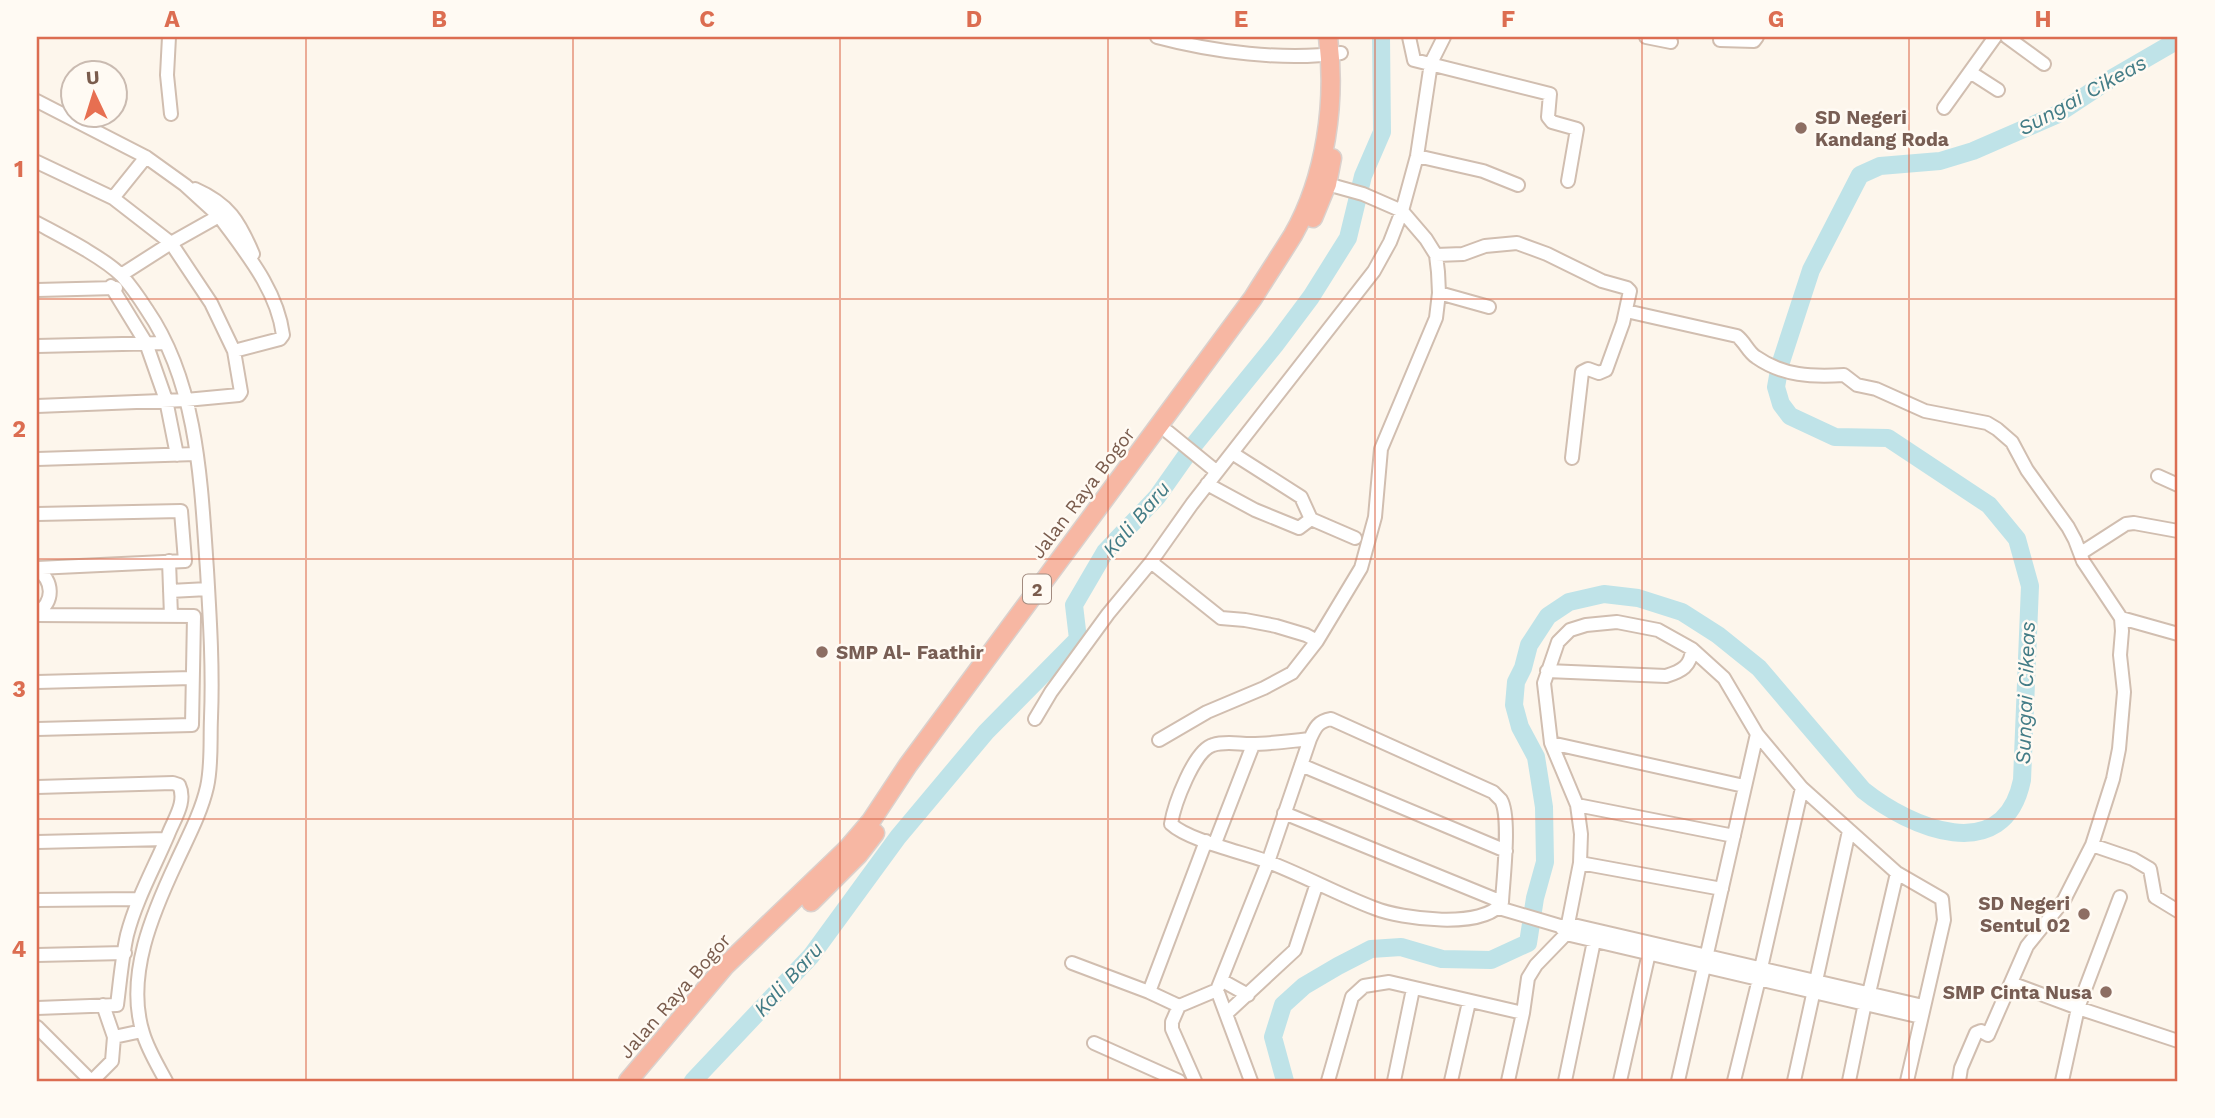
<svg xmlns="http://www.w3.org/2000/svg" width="2215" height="1118" font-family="'Work Sans',sans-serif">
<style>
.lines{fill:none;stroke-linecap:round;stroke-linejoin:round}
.river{stroke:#bfe3e8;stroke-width:18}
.minor-casing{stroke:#d1beb0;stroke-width:16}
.highway-casing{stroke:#dad1cd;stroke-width:21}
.minor{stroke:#fff;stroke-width:12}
.highway{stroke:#f7b7a3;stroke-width:18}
.grid{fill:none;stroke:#dc6d51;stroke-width:2;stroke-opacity:0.55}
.education-dot{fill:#8d6e63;stroke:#fffaf3;stroke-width:2.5}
.labels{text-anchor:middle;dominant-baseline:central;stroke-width:5;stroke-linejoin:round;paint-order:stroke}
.shield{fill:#fffaf3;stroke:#a28b7f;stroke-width:2}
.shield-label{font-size:18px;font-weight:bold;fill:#7a5c4d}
.education-label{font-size:19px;font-weight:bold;fill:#785e54;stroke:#fffaf3;text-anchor:start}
.street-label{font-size:19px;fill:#7a5c4d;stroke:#fffaf3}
.water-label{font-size:21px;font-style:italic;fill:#437c86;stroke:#fffaf3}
.neatline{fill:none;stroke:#dc6d51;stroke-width:2.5}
.grid-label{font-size:23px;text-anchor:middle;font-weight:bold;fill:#dc6d51}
</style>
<rect width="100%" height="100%" fill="#fdf6ec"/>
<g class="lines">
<!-- river -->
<path class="river" d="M 693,1081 L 811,956 L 898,837 L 986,732 L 1078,639 L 1074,605 L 1105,552 L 1157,497 L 1193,446 L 1275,345 L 1311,297 L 1348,238 L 1363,176 L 1382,132 L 1381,37
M 1285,1081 L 1273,1037 L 1283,1005 L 1304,986 L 1338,966 L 1371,949 L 1401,947 L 1442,959 L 1491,960 L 1528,943 L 1535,898 L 1545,862 L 1544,807 L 1536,757 L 1520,727 L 1514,705 L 1516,682 L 1523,668 L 1529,645 L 1548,616 L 1569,602 L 1604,594 L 1638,598 L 1682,612 L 1718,635 L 1759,668 L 1863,790 C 1910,828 2004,868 2022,780 L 2030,586 L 2017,539 L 1989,505 L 1888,438 L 1835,437 L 1790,416 L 1781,404 L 1776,387 L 1780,365 L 1811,270 L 1860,175 L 1880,166 L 1940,161 L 1973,151 L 2056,115 L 2109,80 L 2178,40"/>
<defs>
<path id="minor" d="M 169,37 L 167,75 L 171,114
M 1157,37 C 1213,52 1284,61 1341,53
M 1409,37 L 1414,60 L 1550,94 L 1548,117 L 1552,122 L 1577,129 L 1568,181
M 1646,37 L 1671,42
M 2007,37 L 2044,64
M 1720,40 L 1754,41 L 1757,37
M 1970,72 L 1998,90
M 37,101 L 146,157 L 185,185 L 219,216
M 1944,108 L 1995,37
M 1417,156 L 1483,171 L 1518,185
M 37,162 L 113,198 L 171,243 L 219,216 C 245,252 277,289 283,335 L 280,339 L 234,351
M 195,189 C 229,204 239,221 253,254
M 113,198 L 146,157
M 37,223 C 61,236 103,257 122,276 C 131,286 140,299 147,310 C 198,384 201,484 207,570 C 210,620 213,669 211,718 C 210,740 212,765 207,787 C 201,813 188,837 177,861 C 153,912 125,976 143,1033 C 148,1050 158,1066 166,1081
M 1436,255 L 1463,254 L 1485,246 L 1517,243 L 1547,254 L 1602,281 L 1627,288 L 1630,291 L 1623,323 L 1606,370 L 1599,373 L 1588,369 L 1582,372 L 1572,458
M 111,286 L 146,343 L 166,400 L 177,455
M 37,290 L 116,288
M 1439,293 L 1489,307
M 1626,311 L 1737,336 C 1745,342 1748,352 1756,357 C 1783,376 1812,377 1844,375 L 1857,385 L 1876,389 L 1925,411 L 1987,423 L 1997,429 L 2012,442 L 2027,470 L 2068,527 L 2075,540 L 2083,561 L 2121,618 L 2122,631 L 2120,655 L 2124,692 L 2119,749 L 2113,779 L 2092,845
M 37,346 L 165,343
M 37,406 L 186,400 L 239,395 L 241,392 L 234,351 L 211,303 L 171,243 L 121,275
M 1168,432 L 1217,472
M 1232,453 L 1301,497 L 1311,519 L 1355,538
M 37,459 L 196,454
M 2158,476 L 2178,485
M 1207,484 L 1255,510 L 1299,528 L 1311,519
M 37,514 L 181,511 L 185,561 L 37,568
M 2081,553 L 2126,524 L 2134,523 L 2178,531
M 169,561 L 171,616
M 1151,562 L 1221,618 L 1245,620 L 1276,626 L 1306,635 L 1317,641
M 37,569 C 53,581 55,601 37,613
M 170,591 L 208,589
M 37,615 L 194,616 L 192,725 L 37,729
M 2121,618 L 2178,634
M 1547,671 L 1666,676 C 1682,671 1691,666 1692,649
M 37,682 L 192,678
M 1035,719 L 1051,692 L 1108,614 L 1151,562 L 1192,504 L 1374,271 L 1390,242 L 1402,211 L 1417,156 L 1431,63 L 1444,37
M 1331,719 L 1493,792 C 1494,793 1500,799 1501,800 C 1511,817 1503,881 1502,902 C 1485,930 1401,919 1374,908 C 1337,894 1303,875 1266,861 C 1241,852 1188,840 1171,824 C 1174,805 1194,750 1213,745 C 1225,741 1238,744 1251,744 C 1270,744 1290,741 1310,739 C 1315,728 1318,721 1331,719 Z
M 1159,740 L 1207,712 L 1264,688 L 1292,673 L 1317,641 L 1361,568 L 1375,517 L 1381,449 L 1436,318 L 1439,293 L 1438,272 L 1436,255 L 1426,239 L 1402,211 L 1363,194 L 1327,184
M 1551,743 L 1744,786
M 1301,765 L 1506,851
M 37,787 L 173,783 L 179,785 C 187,802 174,819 168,835 C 154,868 136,900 127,935 C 122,957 120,982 117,1005 L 37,1008
M 1577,805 L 1734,836
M 1284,813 L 1502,902
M 37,842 L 166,839
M 1215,843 L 1253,745
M 1580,863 L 1722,889
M 37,900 L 139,899
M 1499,908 L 1560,926
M 37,955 L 125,953
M 1072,963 L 1149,992 L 1179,1006
M 1761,968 L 1802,788
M 1221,980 L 1248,995
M 2011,983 L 2078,1008 L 2178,1041
M 1217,990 L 1251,1081
M 1149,992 L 1206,841
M 1869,993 L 1897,873
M 103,1005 L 114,1037
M 1226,1014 L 1295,950 L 1317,883
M 1921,1017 L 1566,934 L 1560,926 L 1569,924 L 1923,1006
M 37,1027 L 91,1081
M 1094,1043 L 1179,1081
M 92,1081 L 112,1061 L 114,1037 L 142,1031
M 1195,1081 L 1172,1029 L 1172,1022 L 1179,1006 L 1217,990 L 1268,862 L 1310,739
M 1328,1081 L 1352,997 L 1364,986 L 1389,982 L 1523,1013
M 1394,1081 L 1413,989
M 1451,1081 L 1469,1002
M 1508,1081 L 1523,1013 L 1528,978 L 1536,965 L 1566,934 L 1580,863 L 1581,834 L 1577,805 L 1551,743 L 1544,683 L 1558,642 L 1570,630 L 1586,625 L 1617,622 L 1658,630 L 1692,649 L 1724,678 L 1757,734 L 1802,788 L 1897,873 L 1942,899 L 1944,920 L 1907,1081
M 1565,1081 L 1594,941
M 1620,1081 L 1649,953
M 1678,1081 L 1757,734
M 1734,1081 L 1759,979
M 1794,1081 L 1849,831
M 1849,1081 L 1865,1003
M 1959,1081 L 1961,1068 L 1976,1033 L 1981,1031 L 1988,1035 L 2027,946 L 2064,900 L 2092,845 L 2133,859 L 2150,869 L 2155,897 L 2178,911
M 2062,1081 L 2078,1008 L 2120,897"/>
<path id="highway" d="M 1313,218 L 1327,184 L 1332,158
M 811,902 L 858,855 L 875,833
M 628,1081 L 725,966 L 847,849 L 871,821 L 908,765 L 1253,298 C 1266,277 1280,256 1293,235 C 1326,177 1336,102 1328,37"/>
</defs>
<!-- minor casing -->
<use href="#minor" class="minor-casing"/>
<!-- highway casing -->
<use href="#highway" class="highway-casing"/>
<!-- minor -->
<use href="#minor" class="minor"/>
<!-- highway -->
<use href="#highway" class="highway"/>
</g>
<!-- grid -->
<path class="grid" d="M 306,37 L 306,1081M 573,37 L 573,1081M 840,37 L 840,1081M 1108,37 L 1108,1081M 1375,37 L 1375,1081M 1642,37 L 1642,1081M 1909,37 L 1909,1081M 37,299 L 2178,299M 37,559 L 2178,559M 37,819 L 2178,819"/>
<!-- markers -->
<g class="education-dot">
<circle cx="1801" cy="128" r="7"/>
<circle cx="822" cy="652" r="7"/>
<circle cx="2084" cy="914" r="7"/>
<circle cx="2106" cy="992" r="7"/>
</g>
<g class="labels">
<!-- shield labels -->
<rect class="shield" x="1023" y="574.5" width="28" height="29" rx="5"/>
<g class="shield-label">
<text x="1037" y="589">2</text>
</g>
<!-- education labels -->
<g class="education-label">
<text x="1815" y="117">SD Negeri<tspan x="1815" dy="22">Kandang Roda</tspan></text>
<text x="836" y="652">SMP Al- Faathir</text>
<text x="2070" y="903" text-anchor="end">SD Negeri<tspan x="2070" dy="22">Sentul 02</tspan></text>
<text x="2092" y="992" text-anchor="end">SMP Cinta Nusa</text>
</g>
<!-- street labels -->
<g class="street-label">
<text transform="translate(1083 493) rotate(-53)">Jalan Raya Bogor</text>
<text transform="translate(675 996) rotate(-49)">Jalan Raya Bogor</text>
</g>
<!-- water labels -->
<g class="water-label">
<text transform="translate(2082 95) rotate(-29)">Sungai Cikeas</text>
<text transform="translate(1136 519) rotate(-50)">Kali Baru</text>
<text transform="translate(2025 693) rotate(-88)">Sungai Cikeas</text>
<text transform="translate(788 979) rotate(-48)">Kali Baru</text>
</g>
</g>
<!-- border -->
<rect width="2215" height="1118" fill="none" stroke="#fffaf3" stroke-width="77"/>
<!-- north arrow -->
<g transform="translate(94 94) rotate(356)"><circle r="33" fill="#fffaf3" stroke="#cabbb1" stroke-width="2"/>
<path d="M0-5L12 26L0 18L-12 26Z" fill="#e76f51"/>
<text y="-10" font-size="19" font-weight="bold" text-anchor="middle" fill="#7a5c4d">U</text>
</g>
<rect x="38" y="38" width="2138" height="1042" class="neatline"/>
<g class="grid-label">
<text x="172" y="27">A</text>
<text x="439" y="27">B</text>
<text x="707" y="27">C</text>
<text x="974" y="27">D</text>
<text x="1241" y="27">E</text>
<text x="1508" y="27">F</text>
<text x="1776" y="27">G</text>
<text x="2043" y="27">H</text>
<text x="19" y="177">1</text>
<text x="19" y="437">2</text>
<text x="19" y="697">3</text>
<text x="19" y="957">4</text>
</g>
</svg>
